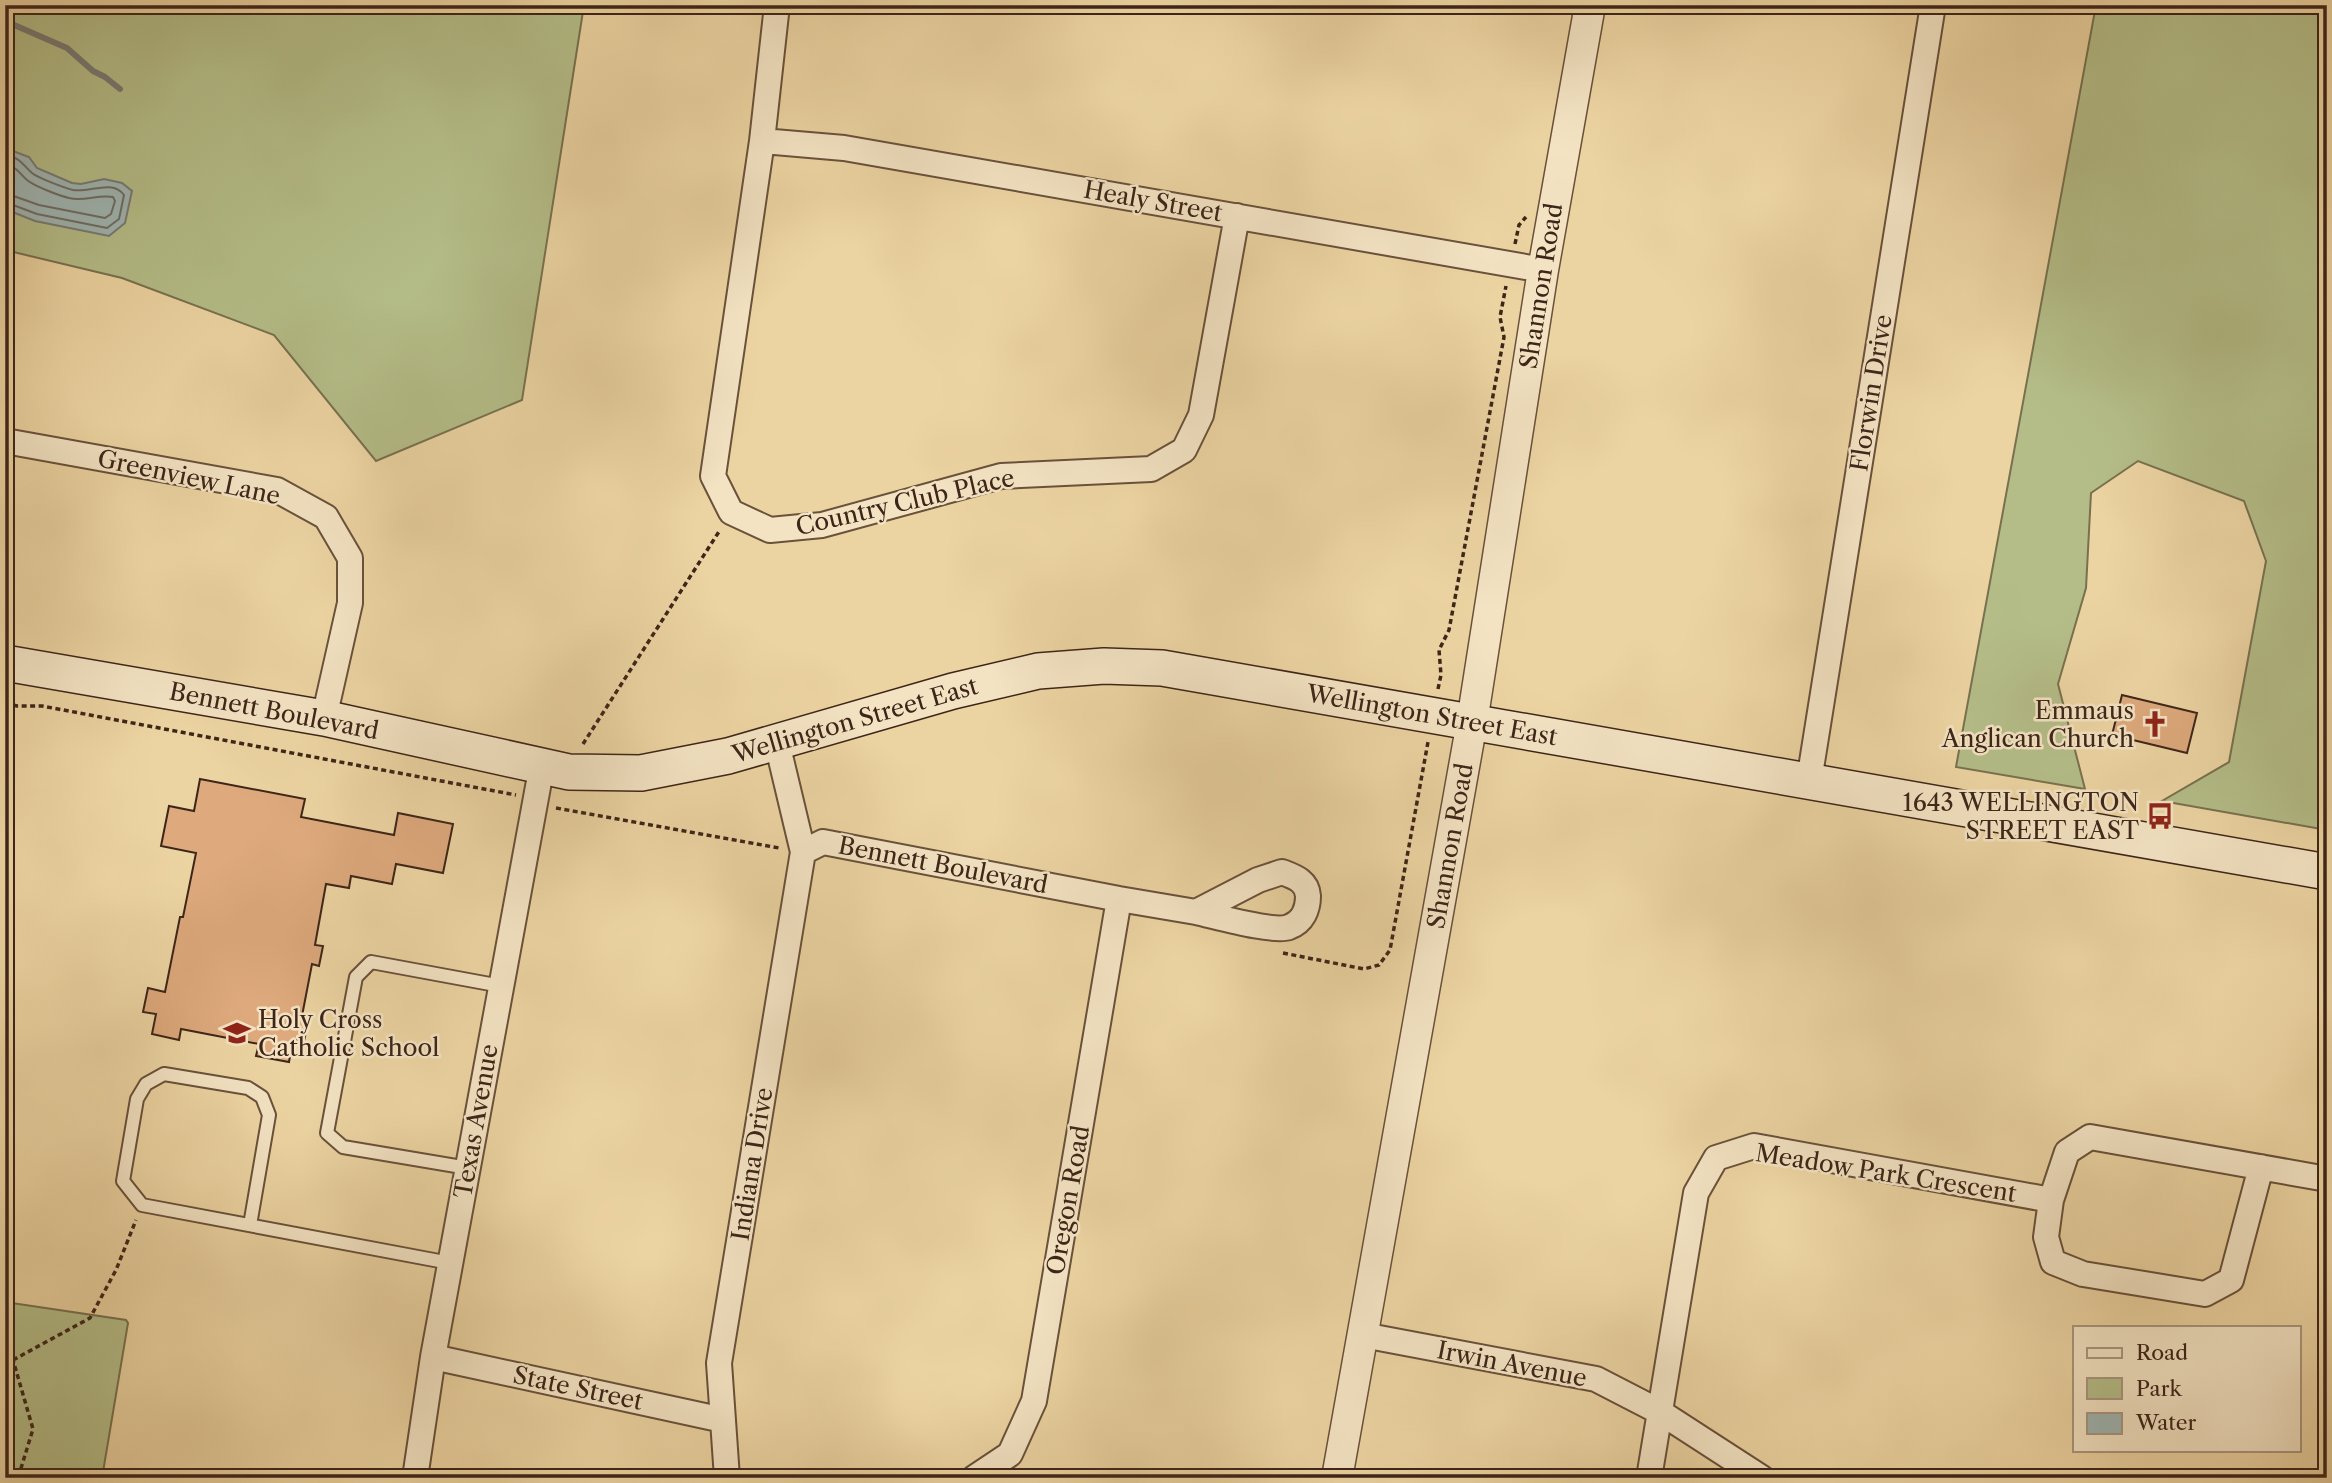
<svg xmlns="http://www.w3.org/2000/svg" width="2332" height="1483" font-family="'Libre Caslon Text',serif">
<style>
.green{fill:#b4bd88;stroke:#787150;stroke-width:2}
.water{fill:#9eb5b2;stroke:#777b75;stroke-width:2}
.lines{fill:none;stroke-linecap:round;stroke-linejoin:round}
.shore{stroke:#6e6d66;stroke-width:2}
.stream{stroke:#777b75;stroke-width:6}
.building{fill:#dda97d;stroke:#3d2519;stroke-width:2}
.service-casing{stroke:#69513b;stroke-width:16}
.minor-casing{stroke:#69513b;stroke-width:28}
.tertiary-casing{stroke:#69513b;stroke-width:33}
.secondary-casing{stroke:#3d2519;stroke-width:38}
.path{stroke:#3d2519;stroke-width:3.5;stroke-dasharray:5 3.5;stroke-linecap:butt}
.service{stroke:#f3e3c3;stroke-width:12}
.minor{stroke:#f3e3c3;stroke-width:24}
.tertiary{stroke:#f3e3c3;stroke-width:30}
.secondary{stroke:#f3e3c3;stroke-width:35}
.labels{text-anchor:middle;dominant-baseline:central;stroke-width:5;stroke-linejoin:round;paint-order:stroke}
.street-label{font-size:24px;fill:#3d2519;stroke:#f3e3c3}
.poi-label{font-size:24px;fill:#3d2519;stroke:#f3e3c3;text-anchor:end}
</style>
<rect width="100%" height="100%" fill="#ecd4a2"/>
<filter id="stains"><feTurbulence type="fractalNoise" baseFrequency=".00286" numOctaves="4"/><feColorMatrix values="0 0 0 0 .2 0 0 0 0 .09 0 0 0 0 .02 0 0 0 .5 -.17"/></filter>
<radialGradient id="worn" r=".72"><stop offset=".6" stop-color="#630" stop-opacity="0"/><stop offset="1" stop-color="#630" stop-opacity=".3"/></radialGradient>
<!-- green -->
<path class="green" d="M 5,5 L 584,5 L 522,400 L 376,461 L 274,335 L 122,278 L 5,250 Z
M 2096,5 L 2327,5 L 2327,830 L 2162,801 L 2229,762 L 2266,561 L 2244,501 L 2138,461 L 2091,493 L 2086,588 L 2058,684 L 2085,789 L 1956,767 Z
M 5,929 L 14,931 L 5,978 Z
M 5,1302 L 126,1320 L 128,1323 L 102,1478 L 5,1478 Z"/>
<!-- water -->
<path class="water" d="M 5,148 L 29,157 L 37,168 L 72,183 L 81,184 L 104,179 L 122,183 L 132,191 L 125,223 L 109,236 L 35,221 L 5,209 Z"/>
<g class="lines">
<!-- shore -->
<path class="shore" d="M 5,155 C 21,158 21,163 32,173 C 38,178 65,188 73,190 C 90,193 112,179 124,195 L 119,219 L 107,228 L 37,214 L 5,202
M 5,164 C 17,167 19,173 27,180 C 34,186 60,196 69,198 C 84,202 98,194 113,197 L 115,201 L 111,214 L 105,218 L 39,205 L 5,193"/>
<!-- stream -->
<path class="stream" d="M 5,21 L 67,48 L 93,71 L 105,77 L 120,89"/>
</g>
<!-- building -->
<path class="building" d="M 2122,695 L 2197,713 L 2187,753 L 2112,735 Z
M 200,779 L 305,799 L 301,817 L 394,835 L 398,813 L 453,824 L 443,873 L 396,864 L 392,884 L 351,876 L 349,888 L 326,884 L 315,945 L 323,946 L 319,966 L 312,964 L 302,1016 L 309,1017 L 304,1041 L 293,1039 L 289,1062 L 256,1056 L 259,1044 L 181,1029 L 179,1040 L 152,1034 L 156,1014 L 143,1012 L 148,988 L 165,992 L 180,917 L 183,917 L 196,853 L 161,846 L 169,806 L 194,811 Z"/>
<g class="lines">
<defs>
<path id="service" d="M 468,1168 L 343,1147 L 327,1133 L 356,977 L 371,962 L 501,986
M 250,1225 L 269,1115 L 262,1097 L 248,1088 L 164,1074 L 146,1084 L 137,1099 L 123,1181 L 142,1205 L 450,1263"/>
<path id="minor" d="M 777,5 L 762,141 L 713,476 L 731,512 L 770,530 L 822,525 L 1001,476 L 1151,469 L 1184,450 L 1201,415 L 1237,216
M 762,141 L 844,148 L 1543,270
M 5,441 L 277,490 L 326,517 L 350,558 L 350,603 L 324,718
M 1809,781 L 1933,5
M 803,852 L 823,842 L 1119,899 L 1196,912 L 1258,880 L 1282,872 C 1295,877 1307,881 1308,896 C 1308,909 1303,922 1289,927 C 1274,933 1215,916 1196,912
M 2261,1167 L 2231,1280 L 2205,1294 L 2083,1274 L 2053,1262 L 2046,1237 L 2051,1200 L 2067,1152 L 2090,1137 L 2327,1179
M 1363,1335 L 1596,1379 L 1660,1412 L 1762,1478
M 433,1357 L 723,1420
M 415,1478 L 433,1357 L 542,765
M 727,1478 L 719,1363 L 803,852 L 777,743
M 974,1478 L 1010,1454 L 1034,1401 L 1119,899
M 1649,1478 L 1696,1193 L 1716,1158 L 1754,1146 L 2051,1200"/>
<path id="tertiary" d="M 1337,1478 L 1472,722 L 1543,270 L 1590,5"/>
<path id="secondary" d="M 5,663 L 324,718 L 569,772 L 641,773 L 728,756 L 953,691 L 1038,671 L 1104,666 L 1162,668 L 2327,872"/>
</defs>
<!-- service casing -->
<use href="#service" class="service-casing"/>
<!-- minor casing -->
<use href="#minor" class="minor-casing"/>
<!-- tertiary casing -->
<use href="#tertiary" class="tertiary-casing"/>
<!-- secondary casing -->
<use href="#secondary" class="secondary-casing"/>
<!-- path -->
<path class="path" d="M 1515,244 L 1519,225 L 1526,217
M 1438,689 L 1441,675 L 1439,650 L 1449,630 L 1504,337 L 1500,317 L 1506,286
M 5,703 L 17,706 L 42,706 L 516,795
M 583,744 L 720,530
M 556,808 L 779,848
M 1283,953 L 1364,969 L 1379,965 L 1390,950 L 1428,742
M 5,1353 L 13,1360 L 33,1429 L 18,1478
M 13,1360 L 90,1318 L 116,1270 L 136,1220"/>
<!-- service -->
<use href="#service" class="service"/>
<!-- minor -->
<use href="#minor" class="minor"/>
<!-- tertiary -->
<use href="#tertiary" class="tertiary"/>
<!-- secondary -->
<use href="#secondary" class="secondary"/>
</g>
<!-- icons -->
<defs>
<symbol id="church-bare" viewBox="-9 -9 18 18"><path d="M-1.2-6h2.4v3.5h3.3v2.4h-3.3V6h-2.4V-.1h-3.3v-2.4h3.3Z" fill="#8f2418" stroke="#f3e3c3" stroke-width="2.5" paint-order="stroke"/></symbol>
<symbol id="bus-bare" viewBox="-9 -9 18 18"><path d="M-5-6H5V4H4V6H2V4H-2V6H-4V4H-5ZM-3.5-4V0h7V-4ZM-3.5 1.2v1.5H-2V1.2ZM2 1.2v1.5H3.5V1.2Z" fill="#8f2418" stroke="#f3e3c3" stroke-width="2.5" paint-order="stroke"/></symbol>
<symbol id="school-bare" viewBox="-9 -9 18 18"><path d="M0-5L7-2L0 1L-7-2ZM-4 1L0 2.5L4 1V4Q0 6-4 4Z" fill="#8f2418" stroke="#f3e3c3" stroke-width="2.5" paint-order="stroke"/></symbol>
</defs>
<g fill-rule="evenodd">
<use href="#church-bare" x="2136" y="705" width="38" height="38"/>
<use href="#bus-bare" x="2141" y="797" width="38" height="38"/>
<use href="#school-bare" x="218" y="1014" width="38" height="38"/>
</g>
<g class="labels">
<!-- street labels -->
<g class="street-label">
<text transform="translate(1153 201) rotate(10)">Healy Street</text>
<text transform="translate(1541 286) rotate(-81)">Shannon Road</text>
<text transform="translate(1871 393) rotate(-81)">Florwin Drive</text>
<text transform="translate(189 477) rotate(12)">Greenview Lane</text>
<text transform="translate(905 502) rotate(-13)">Country Club Place</text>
<text transform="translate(274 711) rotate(11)">Bennett Boulevard</text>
<text transform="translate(1432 715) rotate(10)">Wellington Street East</text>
<text transform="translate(855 720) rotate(-16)">Wellington Street East</text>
<text transform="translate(1450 846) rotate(-80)">Shannon Road</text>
<text transform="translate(943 865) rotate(11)">Bennett Boulevard</text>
<text transform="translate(476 1121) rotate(-80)">Texas Avenue</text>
<text transform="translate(752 1164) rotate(-81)">Indiana Drive</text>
<text transform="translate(1886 1173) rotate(9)">Meadow Park Crescent</text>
<text transform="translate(1068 1200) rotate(-80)">Oregon Road</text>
<text transform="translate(1512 1364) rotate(11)">Irwin Avenue</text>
<text transform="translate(578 1388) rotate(12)">State Street</text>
</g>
<!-- poi labels -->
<g class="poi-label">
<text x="2134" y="710">Emmaus<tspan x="2134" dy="28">Anglican Church</tspan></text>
<text x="2139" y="802">1643 WELLINGTON<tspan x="2139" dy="28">STREET EAST</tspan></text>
<text x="258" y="1019" text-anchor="start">Holy Cross<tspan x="258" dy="28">Catholic School</tspan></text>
</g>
</g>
<!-- margin -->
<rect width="2332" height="1483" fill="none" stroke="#ecd4a2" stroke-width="28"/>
<rect x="7" y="7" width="2318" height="1469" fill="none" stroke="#3d2519" stroke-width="3.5"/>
<rect x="14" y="14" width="2304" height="1455" fill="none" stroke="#3d2519" stroke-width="2"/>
<!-- legend -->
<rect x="2073" y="1326" width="228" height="126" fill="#f3e3c3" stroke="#aa977f" stroke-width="2"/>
<rect x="2087" y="1348" width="35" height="10" fill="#f3e3c3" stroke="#aa977f" stroke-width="2"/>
<text x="2136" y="1360" font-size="21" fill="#3d2519">Road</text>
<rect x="2087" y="1378" width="35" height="21" fill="#b4bd88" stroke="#aa977f" stroke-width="2"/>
<text x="2136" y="1396" font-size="21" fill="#3d2519">Park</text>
<rect x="2087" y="1413" width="35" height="21" fill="#9eb5b2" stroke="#aa977f" stroke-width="2"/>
<text x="2136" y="1430" font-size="21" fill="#3d2519">Water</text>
<rect width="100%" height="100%" filter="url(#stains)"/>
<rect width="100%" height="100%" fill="url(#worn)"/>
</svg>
